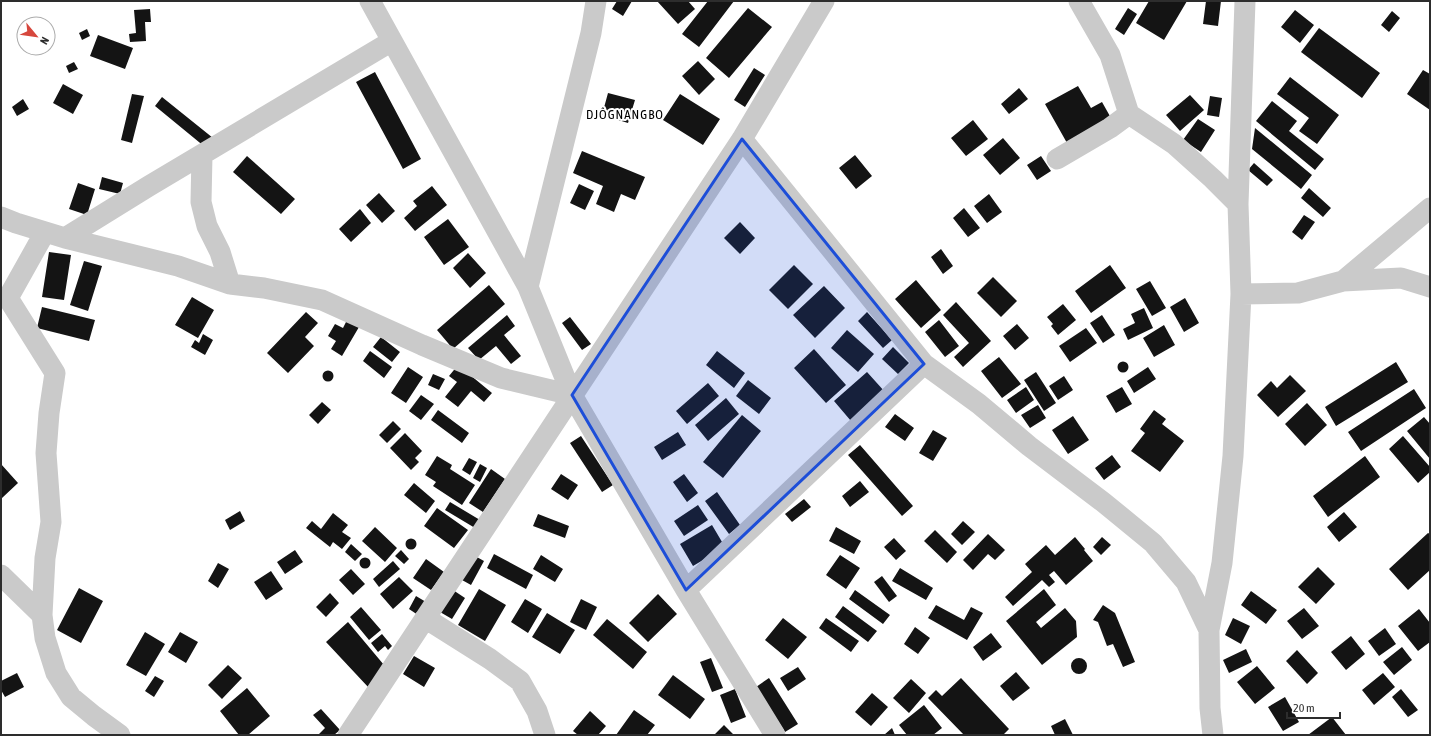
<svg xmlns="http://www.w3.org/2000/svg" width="1431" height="736" font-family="'Asap Condensed',sans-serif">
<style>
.building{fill:#141414}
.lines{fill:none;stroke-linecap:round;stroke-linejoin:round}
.minor{stroke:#cacaca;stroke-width:21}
.marked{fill:#1d4ed8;fill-opacity:0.2;stroke:#1d4ed8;stroke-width:3;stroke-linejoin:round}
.labels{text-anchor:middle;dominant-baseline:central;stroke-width:4;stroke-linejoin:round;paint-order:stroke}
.quarter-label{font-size:13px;letter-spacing:1px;fill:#000;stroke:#fff}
</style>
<rect width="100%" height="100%" fill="#fff"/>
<!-- building -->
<path class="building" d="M 617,1 L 632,1 L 623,16 L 612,9 Z
M 657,1 L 688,1 L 695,9 L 678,24 Z
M 708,1 L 734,1 L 699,47 L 682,34 Z
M 1149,1 L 1187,1 L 1164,40 L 1136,23 Z
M 1206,1 L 1221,1 L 1218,26 L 1203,24 Z
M 748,8 L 772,27 L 729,78 L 706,58 Z
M 1128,8 L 1137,14 L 1124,35 L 1115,29 Z
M 150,9 L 151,22 L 145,22 L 146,41 L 130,42 L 129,34 L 136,33 L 134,10 Z
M 1295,10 L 1314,25 L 1300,43 L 1281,27 Z
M 1392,11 L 1400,18 L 1389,32 L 1381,25 Z
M 1319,28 L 1380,73 L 1362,98 L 1301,52 Z
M 87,29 L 90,36 L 82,40 L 79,33 Z
M 98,35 L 133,48 L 125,69 L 90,56 Z
M 698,61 L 715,79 L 699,95 L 682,76 Z
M 74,62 L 78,69 L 69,73 L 66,66 Z
M 754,68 L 765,75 L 745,107 L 734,100 Z
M 1423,70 L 1430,74 L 1430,110 L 1407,94 Z
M 375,72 L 421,159 L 403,169 L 356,82 Z
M 1290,77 L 1339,115 L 1317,144 L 1299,131 L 1309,118 L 1277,94 Z
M 63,84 L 83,95 L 73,114 L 53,103 Z
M 1078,86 L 1091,108 L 1102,102 L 1111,118 L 1067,143 L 1045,104 Z
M 1019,88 L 1028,99 L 1009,114 L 1001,104 Z
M 608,93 L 635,100 L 628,123 L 602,115 Z
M 132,94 L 144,96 L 132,143 L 121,140 Z
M 680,94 L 720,119 L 703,145 L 663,120 Z
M 1190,95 L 1204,110 L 1180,131 L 1166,115 Z
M 1210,96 L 1222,98 L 1219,117 L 1207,115 Z
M 162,97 L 213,138 L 205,147 L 155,106 Z
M 23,99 L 29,109 L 17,116 L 12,107 Z
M 1272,101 L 1297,121 L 1289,131 L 1324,159 L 1315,170 L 1256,121 Z
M 1198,119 L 1215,130 L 1201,152 L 1183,140 Z
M 973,120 L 988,139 L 966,156 L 951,138 Z
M 1255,128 L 1312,175 L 1301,189 L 1252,149 Z
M 1003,138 L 1020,158 L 1000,175 L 983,155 Z
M 582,151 L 645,177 L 635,200 L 621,194 L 614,212 L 596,204 L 603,186 L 573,173 Z
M 855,155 L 872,176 L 856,189 L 839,168 Z
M 247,156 L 295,199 L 281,214 L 233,172 Z
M 1041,156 L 1051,171 L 1037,180 L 1027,165 Z
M 1254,163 L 1273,180 L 1267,186 L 1248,170 Z
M 102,177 L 123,183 L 120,194 L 99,189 Z
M 78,183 L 95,189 L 87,215 L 69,209 Z
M 579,184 L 594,191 L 585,210 L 570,203 Z
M 432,186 L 447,205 L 415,231 L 404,218 L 417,206 L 413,201 Z
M 1309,188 L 1331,208 L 1323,217 L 1301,198 Z
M 379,193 L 395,211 L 382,223 L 366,205 Z
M 989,194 L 1002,212 L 987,223 L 974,206 Z
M 964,208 L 980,228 L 968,237 L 953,218 Z
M 360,209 L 371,223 L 351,242 L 339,229 Z
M 1304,215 L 1315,222 L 1302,240 L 1292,232 Z
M 448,219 L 469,247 L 444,265 L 424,237 Z
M 740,222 L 755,238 L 740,254 L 724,238 Z
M 941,249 L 953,266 L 943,274 L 931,257 Z
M 49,252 L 71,255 L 64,300 L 42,297 Z
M 468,253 L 486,273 L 470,288 L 453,268 Z
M 84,261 L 102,266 L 88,311 L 70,305 Z
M 794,265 L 813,284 L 788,309 L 769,290 Z
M 1110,265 L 1126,288 L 1091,313 L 1075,291 Z
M 993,277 L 1017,301 L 1001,317 L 977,293 Z
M 916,280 L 941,310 L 921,328 L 895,299 Z
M 1150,281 L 1166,308 L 1152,316 L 1136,289 Z
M 489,285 L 505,304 L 453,349 L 437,330 Z
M 824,286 L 845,308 L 815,338 L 793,315 Z
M 192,297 L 214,310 L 198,338 L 175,325 Z
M 1185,298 L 1199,323 L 1184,332 L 1170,307 Z
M 956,302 L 991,341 L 963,367 L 954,357 L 969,343 L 943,315 Z
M 1063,304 L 1076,320 L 1058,335 L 1051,326 L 1053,324 L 1047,317 Z
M 42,307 L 95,320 L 89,341 L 37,328 Z
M 1144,308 L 1153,328 L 1128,340 L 1123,329 L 1135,323 L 1131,314 Z
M 306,312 L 318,323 L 305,337 L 314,346 L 288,373 L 267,353 Z
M 867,312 L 892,340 L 883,348 L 858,321 Z
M 507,315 L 515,326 L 504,335 L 521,356 L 511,364 L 496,346 L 479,360 L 468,348 Z
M 1102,315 L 1115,335 L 1103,343 L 1090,323 Z
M 570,317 L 591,344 L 582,350 L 562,323 Z
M 347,320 L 359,327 L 342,356 L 331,349 L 336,341 L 328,336 L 335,324 L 343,328 Z
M 939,320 L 959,346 L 945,357 L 925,332 Z
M 1017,324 L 1029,338 L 1015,350 L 1003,336 Z
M 1164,325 L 1175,345 L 1154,357 L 1143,338 Z
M 1086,328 L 1097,343 L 1070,362 L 1059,346 Z
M 847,330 L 874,354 L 858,372 L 831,348 Z
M 203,334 L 213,340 L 205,355 L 191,347 L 195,340 L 199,343 Z
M 381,337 L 400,352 L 392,362 L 373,347 Z
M 893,347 L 909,363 L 898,374 L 882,359 Z
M 814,349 L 846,385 L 826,403 L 794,368 Z
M 370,351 L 392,367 L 384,378 L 363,361 Z
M 717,351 L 745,373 L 734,388 L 706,365 Z
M 999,357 L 1021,384 L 1002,398 L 981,371 Z
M1117.5 367a5.5 5.5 0 1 1 11 0a5.5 5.5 0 1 1-11 0Z
M 1396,362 L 1408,382 L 1336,426 L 1325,407 Z
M 458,365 L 492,393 L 484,402 L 471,391 L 458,407 L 445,397 L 457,382 L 449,376 Z
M 408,367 L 423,377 L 406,403 L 391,393 Z
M 1148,367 L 1156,379 L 1134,393 L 1127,381 Z
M322.5 376a5.5 5.5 0 1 1 11 0a5.5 5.5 0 1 1-11 0Z
M 867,372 L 885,392 L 851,421 L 834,401 Z
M 1036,372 L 1056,403 L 1044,411 L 1024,380 Z
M 433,374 L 445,379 L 439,390 L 428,385 Z
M 1290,375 L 1306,391 L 1278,417 L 1257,395 L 1271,381 L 1277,388 Z
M 1064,376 L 1073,390 L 1058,400 L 1049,386 Z
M 748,380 L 771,398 L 759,414 L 736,396 Z
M 708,383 L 719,396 L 687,424 L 676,411 Z
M 1026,387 L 1034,400 L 1016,413 L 1007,400 Z
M 1122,387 L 1132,404 L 1116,413 L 1106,396 Z
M 1414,389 L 1426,408 L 1361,451 L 1348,432 Z
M 421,395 L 434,404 L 421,420 L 409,411 Z
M 726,398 L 739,414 L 708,441 L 695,425 Z
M 322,402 L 331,410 L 318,424 L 309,415 Z
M 1307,403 L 1327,425 L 1305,446 L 1285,424 Z
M 1038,405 L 1046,418 L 1030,428 L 1021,415 Z
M 438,410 L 469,433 L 462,443 L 431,420 Z
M 1154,410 L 1166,419 L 1162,424 L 1184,441 L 1160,472 L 1131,451 L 1145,433 L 1140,429 Z
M 895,414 L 914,428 L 905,441 L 885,427 Z
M 742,415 L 761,431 L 723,478 L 703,462 Z
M 1073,416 L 1089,440 L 1068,454 L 1052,430 Z
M 1424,417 L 1430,424 L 1430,459 L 1407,431 Z
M 393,421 L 401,429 L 387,443 L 379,435 Z
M 933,430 L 947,438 L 933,461 L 919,453 Z
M 678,432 L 686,445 L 662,460 L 654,447 Z
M 405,433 L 422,451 L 415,458 L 419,462 L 411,470 L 390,448 Z
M 581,436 L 613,485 L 602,492 L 570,443 Z
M 1403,436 L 1430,467 L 1430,472 L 1418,483 L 1389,449 Z
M 860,445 L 913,506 L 902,516 L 848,455 Z
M 1112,455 L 1121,467 L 1104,480 L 1095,468 Z
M 437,456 L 452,465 L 450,469 L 475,485 L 462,505 L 433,486 L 436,482 L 425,475 Z
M 1365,456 L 1380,477 L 1328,517 L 1313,496 Z
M 469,458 L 477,462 L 470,475 L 462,470 Z
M 1,464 L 18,483 L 2,498 L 1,496 Z
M 480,464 L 487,468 L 480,482 L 473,478 Z
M 491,469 L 505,479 L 483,512 L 469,503 Z
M 561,474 L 578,485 L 568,500 L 551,489 Z
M 684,474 L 698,493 L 687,502 L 673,482 Z
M 860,481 L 869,492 L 850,507 L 842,496 Z
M 414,483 L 435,501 L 426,513 L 404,495 Z
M 717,492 L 740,525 L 729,534 L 705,501 Z
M 804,499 L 811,507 L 792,522 L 785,514 Z
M 450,502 L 480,520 L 475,528 L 445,510 Z
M 698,505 L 708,520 L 684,536 L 674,521 Z
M 437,508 L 468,530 L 454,548 L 424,526 Z
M 240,511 L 245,521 L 230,530 L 225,520 Z
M 1344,512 L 1357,527 L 1339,542 L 1327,527 Z
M 333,513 L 348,525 L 342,532 L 351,538 L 342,549 L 333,542 L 330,547 L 306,528 L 312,521 L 321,529 Z
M 538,514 L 569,526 L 565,538 L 533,526 Z
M 963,521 L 975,532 L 962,545 L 951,534 Z
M 712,525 L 725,547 L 693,566 L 680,544 Z
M 375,527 L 397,548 L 385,562 L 362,541 Z
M 836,527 L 861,541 L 854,554 L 829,541 Z
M 935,530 L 957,552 L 947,563 L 924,541 Z
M 1428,533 L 1430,534 L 1430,570 L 1408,590 L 1389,569 Z
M 988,534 L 1005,550 L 995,560 L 988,554 L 973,570 L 963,560 Z
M 1075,537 L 1085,549 L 1084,550 L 1093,561 L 1066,585 L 1054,571 L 1049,575 L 1055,582 L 1049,587 L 1042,580 L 1013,606 L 1005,597 L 1032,572 L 1025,564 L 1046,545 L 1055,555 Z
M 1102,537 L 1111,545 L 1101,555 L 1093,547 Z
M 894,538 L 906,551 L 896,560 L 884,547 Z
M405.5 544a5.5 5.5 0 1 1 11 0a5.5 5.5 0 1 1-11 0Z
M 351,544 L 362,554 L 355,561 L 345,552 Z
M 295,550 L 303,562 L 285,574 L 277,562 Z
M 401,550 L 409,559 L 404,564 L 395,556 Z
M 494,554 L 533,575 L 526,589 L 487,568 Z
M 541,555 L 563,569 L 555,582 L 533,569 Z
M 840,555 L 860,568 L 846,589 L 826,575 Z
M 475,556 L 484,561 L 471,585 L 462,580 Z
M359.5 563a5.5 5.5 0 1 1 11 0a5.5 5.5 0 1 1-11 0Z
M 426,559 L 444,572 L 431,590 L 413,578 Z
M 393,561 L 400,569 L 379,587 L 373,579 Z
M 218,563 L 229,569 L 218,588 L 208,581 Z
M 1318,567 L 1335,584 L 1316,604 L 1298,587 Z
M 900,568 L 933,588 L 926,600 L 892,581 Z
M 351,569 L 365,584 L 353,595 L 339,580 Z
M 271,571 L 283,589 L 266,600 L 254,582 Z
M 882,576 L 897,596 L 889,602 L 874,582 Z
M 399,577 L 413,591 L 393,609 L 380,594 Z
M 79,588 L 103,601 L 81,643 L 57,630 Z
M 479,589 L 506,605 L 485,641 L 458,625 Z
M 1044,589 L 1056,605 L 1036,622 L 1041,628 L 1065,608 L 1076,621 L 1077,637 L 1042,665 L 1006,621 Z
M 453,590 L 465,598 L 452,619 L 440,612 Z
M 855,590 L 890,615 L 883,624 L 849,599 Z
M 1251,591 L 1277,610 L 1266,624 L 1241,605 Z
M 330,593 L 339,603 L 326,617 L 316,607 Z
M 658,594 L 677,614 L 648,642 L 629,623 Z
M 416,596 L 426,602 L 418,615 L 409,609 Z
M 525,599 L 542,609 L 528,633 L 511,622 Z
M 581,599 L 597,607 L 586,630 L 570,622 Z
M 936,605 L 964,620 L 971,607 L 983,613 L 967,640 L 928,618 Z
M 1103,605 L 1115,613 L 1135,662 L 1123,667 L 1113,644 L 1107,646 L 1098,622 L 1093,620 Z
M 843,606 L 877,631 L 868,642 L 835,617 Z
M 361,607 L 381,630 L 369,640 L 350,617 Z
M 1304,608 L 1319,626 L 1302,639 L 1287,621 Z
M 1419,609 L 1430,623 L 1430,642 L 1418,651 L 1398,626 Z
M 547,613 L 575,630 L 560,654 L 532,637 Z
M 783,618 L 807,637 L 788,659 L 765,640 Z
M 826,618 L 859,641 L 851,652 L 819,628 Z
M 1233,618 L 1250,626 L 1241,644 L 1225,635 Z
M 607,619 L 647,652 L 633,669 L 593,635 Z
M 348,622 L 384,665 L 369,688 L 326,642 Z
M 915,627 L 930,638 L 918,654 L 904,644 Z
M 1385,628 L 1396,644 L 1379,656 L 1368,641 Z
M 145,632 L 165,644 L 146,676 L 126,665 Z
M 180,632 L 198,642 L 186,663 L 168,652 Z
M 991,633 L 1002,647 L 983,661 L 973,647 Z
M 382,634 L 392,646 L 388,650 L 385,646 L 378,652 L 371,643 Z
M 1351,636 L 1365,654 L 1346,670 L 1331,652 Z
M 1402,647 L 1412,660 L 1394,675 L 1383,662 Z
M 1246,649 L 1252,662 L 1229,673 L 1223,660 Z
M 1297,650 L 1318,673 L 1307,684 L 1286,661 Z
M 414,656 L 435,668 L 424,687 L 403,674 Z
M1071 666a8 8 0 1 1 16 0a8 8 0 1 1-16 0Z
M 711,658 L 723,688 L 712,692 L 700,662 Z
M 228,665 L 242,678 L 222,699 L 208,685 Z
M 1257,666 L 1275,688 L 1255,704 L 1237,682 Z
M 798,667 L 806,679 L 788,691 L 780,678 Z
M 1016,672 L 1030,688 L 1013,701 L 1000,686 Z
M 17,673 L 24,687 L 5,697 L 1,690 L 1,681 Z
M 1383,673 L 1395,687 L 1374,705 L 1362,690 Z
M 673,675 L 705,699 L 690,719 L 658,695 Z
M 155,676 L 164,681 L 154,697 L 145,691 Z
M 769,678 L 798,724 L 785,732 L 756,687 Z
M 961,678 L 1009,729 L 1003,735 L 964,735 L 928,698 L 936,690 L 942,696 Z
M 911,679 L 926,693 L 909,713 L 893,698 Z
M 247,688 L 270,716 L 248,735 L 239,735 L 220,711 Z
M 735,689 L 746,717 L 731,723 L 720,695 Z
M 1401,689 L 1418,710 L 1408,717 L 1392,697 Z
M 872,693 L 888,707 L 871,726 L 855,712 Z
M 1285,697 L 1299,722 L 1283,731 L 1268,707 Z
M 924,705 L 942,728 L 933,735 L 907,735 L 899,725 Z
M 321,709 L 340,730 L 334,735 L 320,735 L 319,734 L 325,728 L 313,715 Z
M 634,710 L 655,725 L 647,735 L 616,735 Z
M 590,711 L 606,726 L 598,735 L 578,735 L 573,731 Z
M 1332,717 L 1346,735 L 1308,735 Z
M 1065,719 L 1073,735 L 1055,735 L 1051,726 Z
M 724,725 L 734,735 L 714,735 Z
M 892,728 L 895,735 L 884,735 Z"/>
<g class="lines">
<!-- minor -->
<path class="minor" d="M 370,1 L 528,287 L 572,395 L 686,590 L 775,735
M 1079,1 L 1110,55 L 1129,114 L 1174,144 L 1213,179 L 1238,204
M 742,139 L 924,364 L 979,404 L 1029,446 L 1103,502 L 1153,543 L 1186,582 L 1209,630
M 202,155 L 201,202 L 207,226 L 220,252 L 230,284
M 1057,159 L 1110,128 L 1129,114
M 1,217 L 16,223 L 65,238 L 178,266 L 230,284 L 264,288 L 322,300 L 422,345 L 501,378 L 572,395
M 45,232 L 8,298 L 55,373 L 49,413 L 46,453 L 51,522 L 45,558 L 42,615 L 45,638 L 56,673 L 71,697 L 94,716 L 120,735
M 65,238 L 149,186 L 392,41
M 1343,281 L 1430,208
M 528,287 L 591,33 L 596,1
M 1241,294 L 1298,293 L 1343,281 L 1401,278 L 1430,287
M 1,575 L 42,615
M 686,590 L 924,364
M 425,618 L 490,659 L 520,681 L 537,711 L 545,735
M 348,735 L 742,139 L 824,1
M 1213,735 L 1210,708 L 1209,630 L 1222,563 L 1233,456 L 1241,294 L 1238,204 L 1245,1"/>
</g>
<!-- marked area -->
<path class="marked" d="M 742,139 L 924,364 L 686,590 L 572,395 Z"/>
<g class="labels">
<!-- quarter labels -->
<g class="quarter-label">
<text x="625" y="114">DJÔGNANGBO</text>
</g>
</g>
<!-- border -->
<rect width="1431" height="736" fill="none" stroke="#2d2d2d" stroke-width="4"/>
<!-- north arrow -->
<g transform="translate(36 36) rotate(119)"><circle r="19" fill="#ffffff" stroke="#ababab"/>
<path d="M0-3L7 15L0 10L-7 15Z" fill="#d6473d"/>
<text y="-6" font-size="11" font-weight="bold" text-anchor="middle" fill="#2d2d2d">N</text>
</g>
<!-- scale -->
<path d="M1287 712v6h53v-6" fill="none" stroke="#2d2d2d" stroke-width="2"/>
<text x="1293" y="712" font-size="12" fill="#2d2d2d" stroke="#ffffff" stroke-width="3" paint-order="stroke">20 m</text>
</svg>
